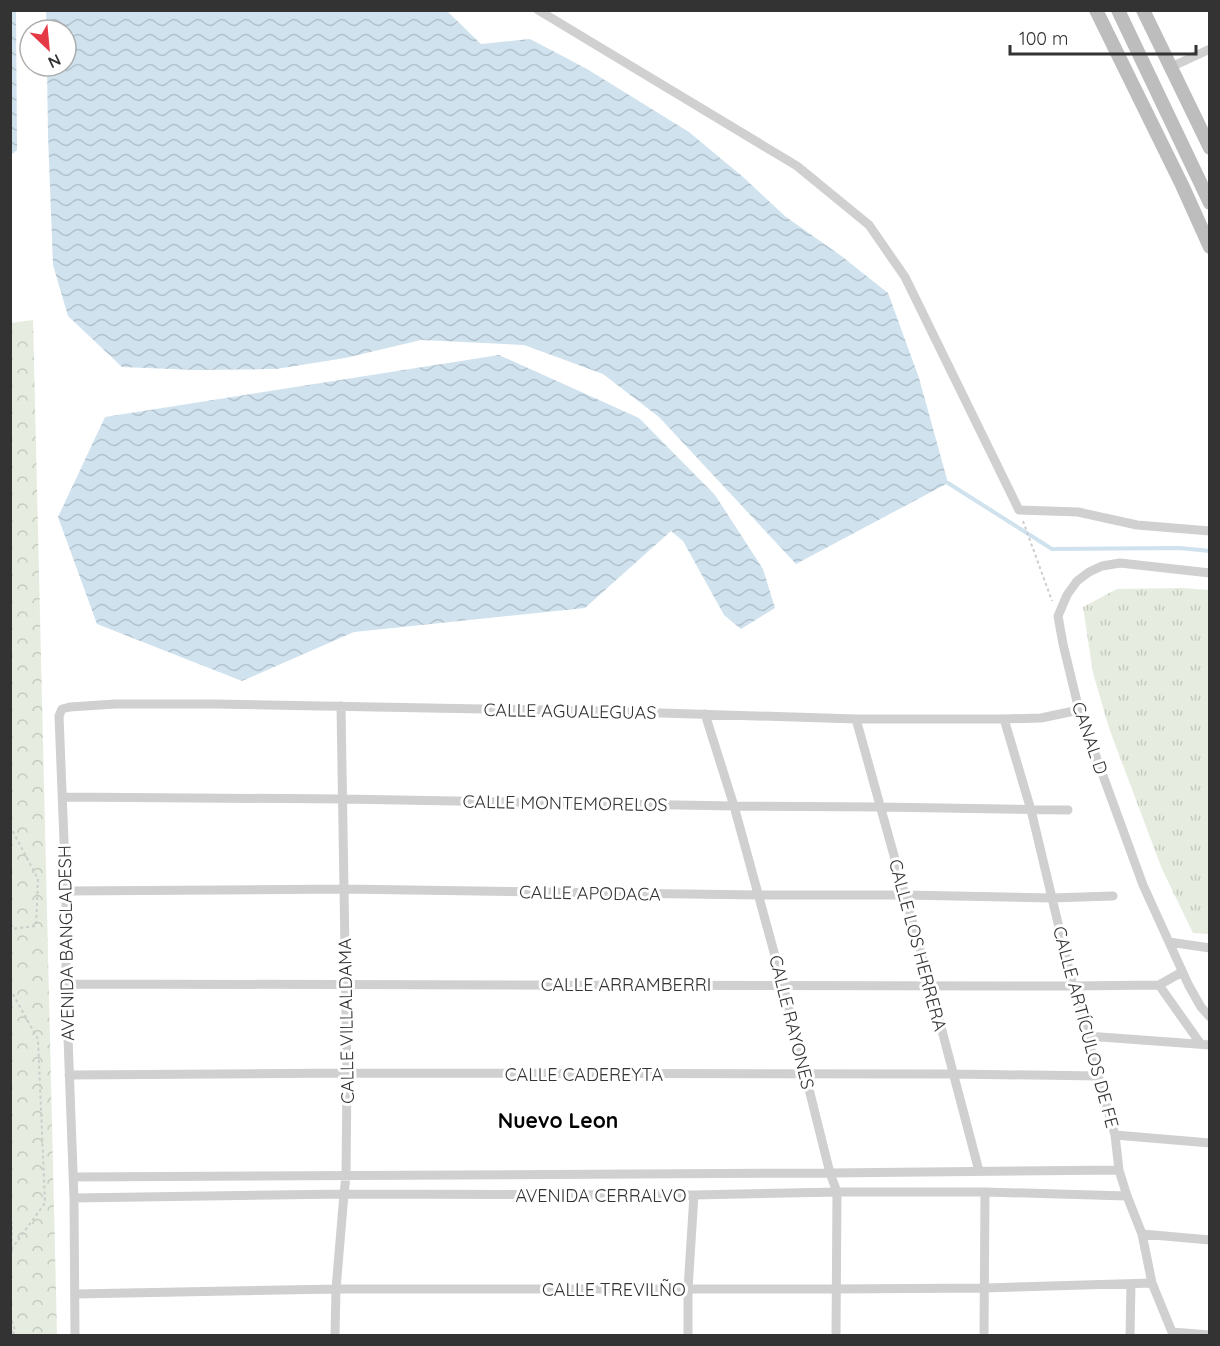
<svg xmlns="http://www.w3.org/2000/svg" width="1220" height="1346" font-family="Quicksand,sans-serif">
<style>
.grass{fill:url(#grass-tufts)}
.forest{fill:url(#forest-crowns)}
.water{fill:url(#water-waves)}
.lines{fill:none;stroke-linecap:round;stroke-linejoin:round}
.stream{stroke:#cfe2ee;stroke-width:4}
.path{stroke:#cdcdcd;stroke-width:2;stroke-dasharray:3 3;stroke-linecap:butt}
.street{stroke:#d0d0d0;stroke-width:9}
.secondary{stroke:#bdbdbd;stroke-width:14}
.labels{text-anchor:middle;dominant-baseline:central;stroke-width:6;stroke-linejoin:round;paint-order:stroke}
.street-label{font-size:18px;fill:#333;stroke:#fff}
.quarter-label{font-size:21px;font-weight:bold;fill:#000;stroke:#fff}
</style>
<defs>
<pattern id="grass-tufts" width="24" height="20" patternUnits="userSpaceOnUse" patternTransform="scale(1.5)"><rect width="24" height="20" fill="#e6ecdf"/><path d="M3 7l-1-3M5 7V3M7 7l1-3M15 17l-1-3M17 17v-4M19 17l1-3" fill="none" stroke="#c6cbc0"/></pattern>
<pattern id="forest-crowns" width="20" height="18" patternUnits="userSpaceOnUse" patternTransform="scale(1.5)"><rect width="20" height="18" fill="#e6ecdf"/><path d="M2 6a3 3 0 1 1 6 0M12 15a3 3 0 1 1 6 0" fill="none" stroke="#c6cbc0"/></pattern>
<pattern id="water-waves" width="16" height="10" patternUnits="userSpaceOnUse" patternTransform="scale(1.5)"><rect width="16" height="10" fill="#cfe2ee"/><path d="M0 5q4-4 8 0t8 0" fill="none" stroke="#b2c2cd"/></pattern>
</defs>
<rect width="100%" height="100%" fill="#fff"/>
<!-- grass -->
<path class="grass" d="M 1182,588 L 1209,590 L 1209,934 L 1193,933 L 1162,869 L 1109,728 L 1093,673 L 1083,607 L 1117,589 Z"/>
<!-- forest -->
<path class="forest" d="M 33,320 L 57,1335 L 57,1336 L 10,1335 L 10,323 Z"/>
<!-- water -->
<path class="water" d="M 16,11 L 17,150 L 11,155 L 10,11 Z
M 46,11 L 447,11 L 481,44 L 530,39 L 587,69 L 689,132 L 743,177 L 786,217 L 840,255 L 888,293 L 919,378 L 948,483 L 796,564 L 659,417 L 603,374 L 524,345 L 421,340 L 345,358 L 276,369 L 195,370 L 122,367 L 68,316 L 53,265 L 48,135 L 47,66 L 66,66 L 66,30 L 47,30 Z
M 499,355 L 639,418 L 715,495 L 763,569 L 775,608 L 741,629 L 724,615 L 683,541 L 671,531 L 585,608 L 354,632 L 242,681 L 97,624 L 58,517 L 105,417 Z"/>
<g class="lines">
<!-- stream -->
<path class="stream" d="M 948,483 L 1052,549 L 1180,548 L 1210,551"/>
<!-- path -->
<path class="path" d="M 1023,521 L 1052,601
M 10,826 L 38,879 L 36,926 L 10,929
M 10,989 L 38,1039 L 45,1203 L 10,1251
M 10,1221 L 12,1224 L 10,1301
M 10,1315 L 15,1330 L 12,1336"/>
<!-- street -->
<path class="street" d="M 538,10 L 797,166 L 869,225 L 905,277 L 1019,510 L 1078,512 L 1137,525 L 1210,531
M 1171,67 L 1210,49
M 1210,573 L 1120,563 L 1102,566 L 1089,572 L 1077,581 L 1067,595 L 1058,616 L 1063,644 L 1079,710 L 1143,885 L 1189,986 L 1201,1007 L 1210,1017
M 705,714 L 734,806 L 783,985 L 830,1173 L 837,1192 L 836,1336
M 856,719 L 930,985 L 979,1171
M 1004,719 L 1031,810 L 1073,986 L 1115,1135 L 1119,1170 L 1127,1196 L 1142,1234 L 1152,1283 L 1172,1332
M 63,797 L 343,799 L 734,806 L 881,807 L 1068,810
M 66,891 L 344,889 L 758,895 L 905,895 L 1051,898 L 1113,896
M 1169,942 L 1210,948
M 66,984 L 1073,986 L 1159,985 L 1182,972
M 1159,985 L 1200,1043
M 1087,1036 L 1210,1045
M 69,1075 L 347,1073 L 952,1074 L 1099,1076
M 1115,1135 L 1210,1143
M 73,1177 L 830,1173 L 1119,1170
M 74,1198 L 344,1194 L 694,1195 L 837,1192 L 985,1192 L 1127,1196
M 1142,1234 L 1210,1240
M 75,1294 L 336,1289 L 836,1289 L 985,1288 L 1152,1283
M 1172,1332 L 1210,1335
M 75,1336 L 74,1198 L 66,984 L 66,891 L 59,716 L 62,709 L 70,707 L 115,704 L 215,704 L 598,711 L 856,719 L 1004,719 L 1041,718 L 1079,710
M 335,1336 L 336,1289 L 344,1194 L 346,1176 L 347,1073 L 341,706
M 688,1336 L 688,1289 L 694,1195
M 984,1336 L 985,1192
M 1130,1336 L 1131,1284"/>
<!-- secondary -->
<path class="secondary" d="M 1096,10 L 1182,185 L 1210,247
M 1118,10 L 1210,203
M 1143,10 L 1210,148"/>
</g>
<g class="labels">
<!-- street labels -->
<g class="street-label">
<text transform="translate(570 711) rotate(1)">CALLE AGUALEGUAS</text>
<text transform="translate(1090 738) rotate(71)">CANAL D</text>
<text transform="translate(565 803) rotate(1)">CALLE MONTEMORELOS</text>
<text transform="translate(590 893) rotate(1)">CALLE APODACA</text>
<text transform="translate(66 943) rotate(-91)">AVENIDA BANGLADESH</text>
<text transform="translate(918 945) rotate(75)">CALLE LOS HERRERA</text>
<text x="626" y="984">CALLE ARRAMBERRI</text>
<text transform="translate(346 1021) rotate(-91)">CALLE VILLALDAMA</text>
<text transform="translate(792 1022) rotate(76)">CALLE RAYONES</text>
<text transform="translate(1086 1027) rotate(75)">CALLE ARTÍCULOS DE FE</text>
<text x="584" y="1074">CALLE CADEREYTA</text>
<text x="601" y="1195">AVENIDA CERRALVO</text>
<text x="614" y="1289">CALLE TREVILÑO</text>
</g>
<!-- quarter labels -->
<g class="quarter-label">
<text x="558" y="1120">Nuevo Leon</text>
</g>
</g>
<!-- border -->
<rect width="1220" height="1346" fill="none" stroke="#333333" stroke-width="24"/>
<!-- north arrow -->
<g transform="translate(48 48) rotate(154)"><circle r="28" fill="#ffffff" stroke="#adadad" stroke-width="1.5"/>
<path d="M0-4.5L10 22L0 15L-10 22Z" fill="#e63946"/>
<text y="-9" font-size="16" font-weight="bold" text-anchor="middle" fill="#333333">N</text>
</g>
<!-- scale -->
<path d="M1010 45v9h186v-9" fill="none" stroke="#333333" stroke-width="3"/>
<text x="1019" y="45" font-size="18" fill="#333333" stroke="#ffffff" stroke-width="4.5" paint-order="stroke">100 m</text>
</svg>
